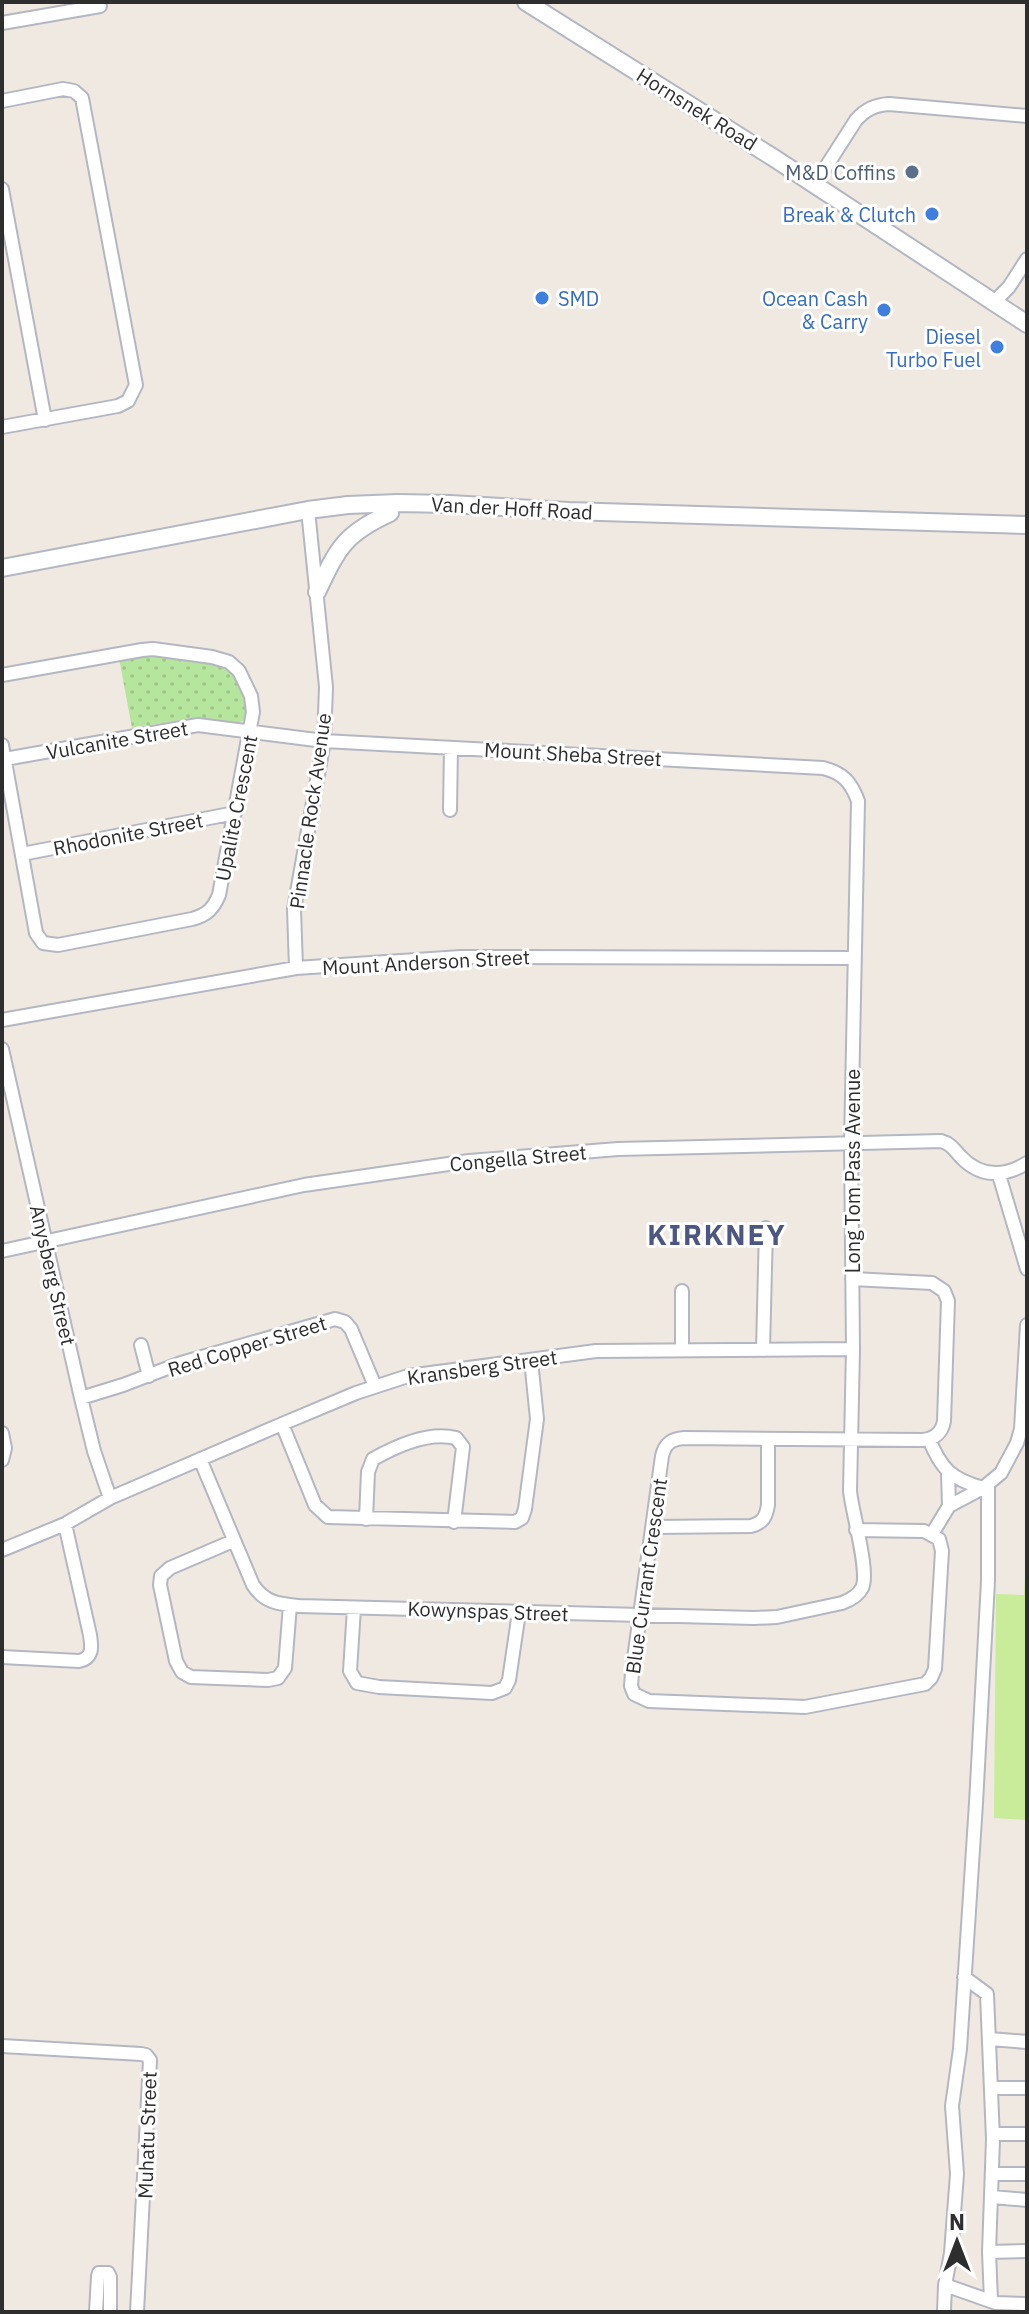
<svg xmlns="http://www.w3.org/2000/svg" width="1029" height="2314" font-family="'IBM Plex Sans',sans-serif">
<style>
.park{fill:url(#park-dots)}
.pitch{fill:#c9ec9a}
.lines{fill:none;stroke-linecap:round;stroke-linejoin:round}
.minor-casing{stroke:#b4b7c1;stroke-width:16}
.secondary-casing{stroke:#b4b7c1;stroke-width:20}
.minor{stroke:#fff;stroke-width:12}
.secondary{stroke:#fff;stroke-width:16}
.service-dot{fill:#5c6f8a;stroke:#fff;stroke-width:3}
.shop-dot{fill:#3f7fe0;stroke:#fff;stroke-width:3}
.labels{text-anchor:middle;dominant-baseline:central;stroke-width:6;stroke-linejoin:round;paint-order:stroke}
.street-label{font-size:20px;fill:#2e2e2e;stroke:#fff}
.service-label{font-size:20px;fill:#4e5e75;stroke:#fff;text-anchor:end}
.shop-label{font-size:20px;fill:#366cbe;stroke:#fff;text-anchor:end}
.district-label{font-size:28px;font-weight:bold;letter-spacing:2px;fill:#4d5680;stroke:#fff}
</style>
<defs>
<pattern id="park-dots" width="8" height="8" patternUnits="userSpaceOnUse" patternTransform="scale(2)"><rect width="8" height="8" fill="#b6e59e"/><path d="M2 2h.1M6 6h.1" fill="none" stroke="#9dc588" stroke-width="1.8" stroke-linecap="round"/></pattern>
</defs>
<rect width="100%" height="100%" fill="#efe9e1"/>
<!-- park -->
<path class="park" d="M 143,652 L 195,656 L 233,669 C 242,684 254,703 245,720 L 237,723 L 192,718 L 132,728 L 119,658 Z"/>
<!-- pitch -->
<path class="pitch" d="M 1027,1539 L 1027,1820 L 994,1818 L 996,1594 L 1024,1595 Z"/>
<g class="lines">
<defs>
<path id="minor" d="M 2,23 L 100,6
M 2,101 L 63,89 L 74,91 L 82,98 L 136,385 L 128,401 L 118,406 L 2,427
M 815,184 L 856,120 C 866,109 875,105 889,104 L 1027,116
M 2,189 L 45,420
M 994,302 L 1009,287 L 1027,259
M 2,675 L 142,650 L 153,649 L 212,657 L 229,662 L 239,671 L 251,696 L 253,712 L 219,895 C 213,909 207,915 192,919 L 58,945 L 43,943 L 36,933 L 2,745
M 5,759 L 198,725 L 324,741 L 823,768 C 843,773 851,782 858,801 L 851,1144 L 853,1349 L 850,1491 C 852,1512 870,1573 862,1588 C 858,1596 850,1600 842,1603 L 777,1617 L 754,1618 L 299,1606 C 279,1604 265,1603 253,1585 L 200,1459
M 450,810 L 451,748
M 22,854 L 235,813
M 296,968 L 294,909 L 324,741 L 326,687 L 308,510
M 2,1020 L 296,968 L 461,957 L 854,958
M 2,1049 L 81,1398 L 94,1451 L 110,1498
M 999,1175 L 1027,1269
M 2,1251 L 304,1185 L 469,1161 L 618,1149 L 941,1141 C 952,1144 954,1150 961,1157 C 981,1178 1004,1177 1027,1163
M 852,1279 L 932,1283 L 944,1291 L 948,1301 L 944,1421 C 942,1433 934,1439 922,1440 L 684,1438 C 672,1439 665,1443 662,1456 L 632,1673 L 631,1686 L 634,1694 L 649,1701 L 805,1707 L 925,1684 L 931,1678 L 935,1669 L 942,1551 L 939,1539 L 924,1531 L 856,1530
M 141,1345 L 149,1376
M 682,1350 L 682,1291
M 763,1350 L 766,1228
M 81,1398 L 123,1385 L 181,1363 L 335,1319 L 345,1322 L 351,1329 L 375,1386
M 282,1424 L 315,1505 L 328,1517 L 515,1522 L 522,1518 L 525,1509 L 537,1419 L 531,1360
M 2,1433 L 5,1448 L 2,1460
M 929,1439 C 941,1469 951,1479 983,1488
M 948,1473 L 949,1506
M 366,1519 L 368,1472 L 373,1459 C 396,1446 430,1431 456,1438 L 463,1447 L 454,1522
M 653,1527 L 751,1526 C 763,1523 766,1517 768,1505 L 768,1439
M 932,1534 L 949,1506 L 983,1488 L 1001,1473 L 1017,1443 L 1021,1429 L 1027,1325
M 233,1541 L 170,1568 L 161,1576 L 160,1585 L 176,1661 L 182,1672 L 191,1677 L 268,1680 L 278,1678 L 285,1668 L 290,1605
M 2,1550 L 65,1524 L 110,1498 L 282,1424 L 356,1393 L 408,1376 L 596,1351 L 853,1349
M 354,1608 L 350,1671 L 357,1683 L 379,1687 L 492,1693 L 505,1688 L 509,1680 L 519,1612
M 2,1657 L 79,1661 C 93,1658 92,1648 90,1635 L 65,1524
M 964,1977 L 987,1994 L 993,2139 L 989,2252 L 991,2300 L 996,2303 L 1027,2304
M 990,2039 L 1027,2042
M 2,2046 L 141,2054 L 146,2055 L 150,2060 L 137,2312
M 992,2088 L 1027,2088
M 993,2134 L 1027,2134
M 993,2174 L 1027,2174
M 992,2197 L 1027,2200
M 989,2252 L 1027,2251
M 945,2285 L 951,2253 L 957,2174 L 952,2106 L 960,2049 L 976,1803 L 988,1581 L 988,1484
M 96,2312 L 98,2276 L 99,2273 L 108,2273 L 110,2277 L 110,2312
M 944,2312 L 945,2285 L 996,2303"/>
<path id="secondary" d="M 526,2 L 774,158 L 1027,324
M 2,568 L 308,510 L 348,505 L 398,503 L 450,504 L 568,511 L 1027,525
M 317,592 C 338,548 344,534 390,513"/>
</defs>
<!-- minor casing -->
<use href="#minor" class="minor-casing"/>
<!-- secondary casing -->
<use href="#secondary" class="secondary-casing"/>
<!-- minor -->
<use href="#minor" class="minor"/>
<!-- secondary -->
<use href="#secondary" class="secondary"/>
</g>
<!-- markers -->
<circle class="service-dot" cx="912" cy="172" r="8"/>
<g class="shop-dot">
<circle cx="932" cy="214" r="8"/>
<circle cx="542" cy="298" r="8"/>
<circle cx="884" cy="310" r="8"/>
<circle cx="997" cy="347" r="8"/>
</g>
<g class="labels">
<!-- street labels -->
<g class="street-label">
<text transform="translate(697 109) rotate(32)">Hornsnek Road</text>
<text transform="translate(512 508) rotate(3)">Van der Hoff Road</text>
<text transform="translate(117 740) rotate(-10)">Vulcanite Street</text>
<text transform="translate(573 754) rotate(3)">Mount Sheba Street</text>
<text transform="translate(236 808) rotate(-79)">Upalite Crescent</text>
<text transform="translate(310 811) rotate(-82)">Pinnacle Rock Avenue</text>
<text transform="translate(128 834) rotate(-11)">Rhodonite Street</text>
<text transform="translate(426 962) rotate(-3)">Mount Anderson Street</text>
<text transform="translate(518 1158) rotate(-5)">Congella Street</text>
<text transform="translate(852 1171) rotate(-90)">Long Tom Pass Avenue</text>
<text transform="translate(53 1275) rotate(77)">Anysberg Street</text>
<text transform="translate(247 1346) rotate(-17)">Red Copper Street</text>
<text transform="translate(482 1367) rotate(-8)">Kransberg Street</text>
<text transform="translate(646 1576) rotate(-82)">Blue Currant Crescent</text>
<text transform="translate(488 1611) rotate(2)">Kowynspas Street</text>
<text transform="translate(147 2135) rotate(-88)">Muhatu Street</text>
</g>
<!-- service labels -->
<g class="service-label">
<text x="896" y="172">M&amp;D Coffins</text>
</g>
<!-- shop labels -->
<g class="shop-label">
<text x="916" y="214">Break &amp; Clutch</text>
<text x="558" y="298" text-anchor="start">SMD</text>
<text x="868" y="298">Ocean Cash<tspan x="868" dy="23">&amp; Carry</tspan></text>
<text x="981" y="336">Diesel<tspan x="981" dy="23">Turbo Fuel</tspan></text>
</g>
<!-- district labels -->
<g class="district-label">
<text x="717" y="1234">KIRKNEY</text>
</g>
</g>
<!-- border -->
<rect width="1029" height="2314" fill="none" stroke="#2e2e2e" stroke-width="8"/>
<!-- north arrow -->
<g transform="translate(957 2242)" stroke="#ffffff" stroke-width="6" paint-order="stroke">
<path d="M0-6L14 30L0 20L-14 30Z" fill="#2e2e2e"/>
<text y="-12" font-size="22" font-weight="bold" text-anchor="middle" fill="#2e2e2e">N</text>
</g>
</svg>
